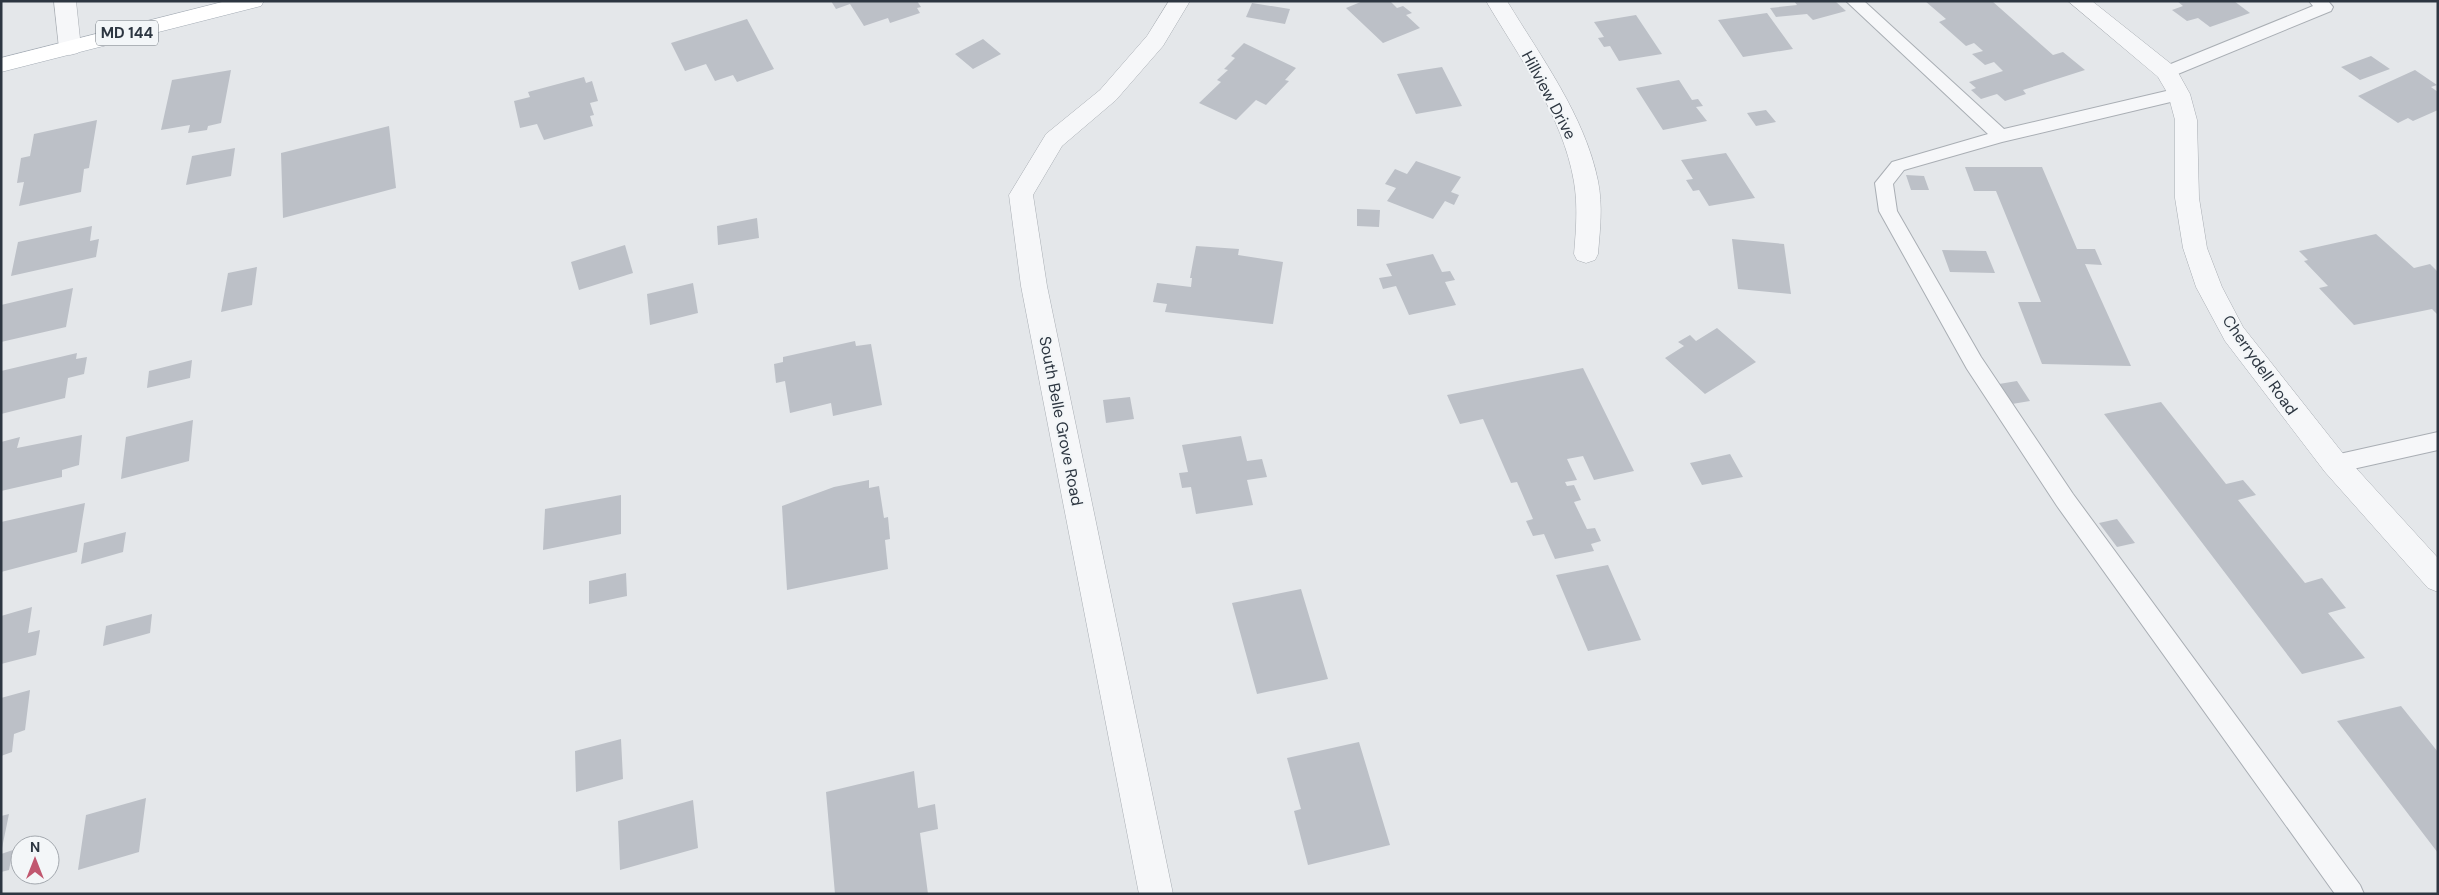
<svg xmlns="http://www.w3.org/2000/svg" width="2439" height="895" font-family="'DM Sans',sans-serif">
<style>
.building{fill:#bcc0c7}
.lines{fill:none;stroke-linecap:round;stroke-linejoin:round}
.lane-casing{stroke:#a9aeb4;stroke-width:2}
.street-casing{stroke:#a9aeb4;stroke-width:1}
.primary-casing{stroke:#a4acb5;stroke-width:1}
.lane{fill:#f6f7f9;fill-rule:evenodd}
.street{fill:#f6f7f9;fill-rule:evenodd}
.primary{fill:#fff;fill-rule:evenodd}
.labels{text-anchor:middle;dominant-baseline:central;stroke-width:4;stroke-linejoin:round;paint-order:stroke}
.shield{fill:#f3f6f8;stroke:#687078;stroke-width:1}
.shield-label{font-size:15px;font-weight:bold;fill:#2d3641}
.street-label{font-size:16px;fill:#2d3641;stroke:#f3f6f8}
</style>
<rect width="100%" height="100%" fill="#e4e7ea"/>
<!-- building -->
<path class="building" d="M 831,1 L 917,1 L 921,7 L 917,8 L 920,13 L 890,23 L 888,18 L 864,26 L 850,4 L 836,9 Z
M 1363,1 L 1390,1 L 1397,8 L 1403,6 L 1412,13 L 1406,15 L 1420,28 L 1383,43 L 1346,8 Z
M 1794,1 L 1835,1 L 1846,11 L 1813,20 L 1807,14 L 1776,17 L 1770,8 L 1797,5 Z
M 1925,1 L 1992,1 L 2053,55 L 2063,52 L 2085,70 L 2023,90 L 2026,94 L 2005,101 L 1997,94 L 1981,99 L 1971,90 L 1976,88 L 1969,82 L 2003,71 L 1994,62 L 1985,65 L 1972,54 L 1983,51 L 1974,43 L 1966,46 L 1939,22 L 1946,19 Z
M 2177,1 L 2234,1 L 2250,13 L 2210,27 L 2198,18 L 2187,21 L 2172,10 L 2183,6 Z
M 1252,3 L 1290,9 L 1285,24 L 1246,17 Z
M 1767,13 L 1793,49 L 1743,57 L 1718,20 Z
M 1636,15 L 1662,54 L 1619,61 L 1610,46 L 1604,47 L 1598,38 L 1604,37 L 1594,22 Z
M 747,19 L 774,69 L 737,82 L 733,75 L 715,81 L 706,64 L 685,71 L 671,43 Z
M 983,39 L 1001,54 L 973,69 L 955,54 Z
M 1244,43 L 1296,68 L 1285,80 L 1289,81 L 1266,105 L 1256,100 L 1236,120 L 1199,103 L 1221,82 L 1217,80 L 1228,70 L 1224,69 L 1235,58 L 1231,56 Z
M 2371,56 L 2390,69 L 2360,80 L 2341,67 Z
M 1442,67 L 1462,106 L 1416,114 L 1397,74 Z
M 231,70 L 221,123 L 208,126 L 207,130 L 188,133 L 190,125 L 161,130 L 172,80 Z
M 2415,70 L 2437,85 L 2431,87 L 2438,92 L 2438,110 L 2413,121 L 2408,118 L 2398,123 L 2358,96 Z
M 584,77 L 586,83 L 592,81 L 598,101 L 590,103 L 594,115 L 590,116 L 593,126 L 544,140 L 537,124 L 520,128 L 514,101 L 530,97 L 528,92 Z
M 1679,80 L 1692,100 L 1698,99 L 1703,106 L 1696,107 L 1707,121 L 1663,130 L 1636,88 Z
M 1766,110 L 1776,122 L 1756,126 L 1747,113 Z
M 97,120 L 89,168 L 84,169 L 81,192 L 19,206 L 24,182 L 17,183 L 21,158 L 30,156 L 34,134 Z
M 389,126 L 396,188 L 283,218 L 281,153 Z
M 235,148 L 231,176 L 186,185 L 192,156 Z
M 1726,153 L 1755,198 L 1709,206 L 1699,190 L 1693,191 L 1686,180 L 1693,179 L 1681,160 Z
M 1416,161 L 1461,177 L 1451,192 L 1459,195 L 1454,205 L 1445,201 L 1433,219 L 1387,201 L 1396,188 L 1385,184 L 1395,169 L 1407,174 Z
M 1965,167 L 2042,167 L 2077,249 L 2095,249 L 2102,265 L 2085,264 L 2131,366 L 2042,364 L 2018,302 L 2041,302 L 1996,191 L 1974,191 Z
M 1906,175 L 1924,176 L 1929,190 L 1911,190 Z
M 1357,209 L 1380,210 L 1379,227 L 1357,226 Z
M 757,218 L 759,238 L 718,245 L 717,226 Z
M 92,226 L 90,241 L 99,239 L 96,257 L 11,276 L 18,242 Z
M 2376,234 L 2414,268 L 2430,264 L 2438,272 L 2438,315 L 2432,309 L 2354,325 L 2319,288 L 2328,286 L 2304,261 L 2308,260 L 2299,251 Z
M 1732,239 L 1784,244 L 1791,294 L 1738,289 Z
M 625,245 L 633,273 L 579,290 L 571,262 Z
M 1196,246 L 1239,249 L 1238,255 L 1283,262 L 1273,324 L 1165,312 L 1167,304 L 1153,302 L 1157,283 L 1191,287 L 1192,278 L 1190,278 Z
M 1942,250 L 1986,251 L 1995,273 L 1950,272 Z
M 1433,254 L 1442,272 L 1450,271 L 1455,280 L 1445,282 L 1456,305 L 1409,315 L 1396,286 L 1383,289 L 1379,278 L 1392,276 L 1386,264 Z
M 257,267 L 252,305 L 221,312 L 228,273 Z
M 693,283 L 698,313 L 650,325 L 647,294 Z
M 73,288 L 66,327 L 1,342 L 1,305 Z
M 1717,328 L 1756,362 L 1705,394 L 1665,358 L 1684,346 L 1678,342 L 1690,335 L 1696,341 Z
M 855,341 L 856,346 L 871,344 L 882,405 L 833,416 L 831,403 L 790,413 L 785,381 L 776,383 L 774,364 L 783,362 L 783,357 Z
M 77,353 L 76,359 L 87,357 L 84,374 L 68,378 L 65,398 L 1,414 L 1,371 Z
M 192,360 L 190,378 L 147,388 L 149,371 Z
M 1583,368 L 1634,471 L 1594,480 L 1583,456 L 1567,459 L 1577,480 L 1565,482 L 1567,486 L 1574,485 L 1581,500 L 1574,502 L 1587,529 L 1595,528 L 1601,541 L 1591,544 L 1594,551 L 1555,559 L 1544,534 L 1533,536 L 1526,521 L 1533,519 L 1517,482 L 1511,483 L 1483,419 L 1460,424 L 1447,395 Z
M 2017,381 L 2030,401 L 2012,404 L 1999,384 Z
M 1130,397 L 1134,419 L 1106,423 L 1103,400 Z
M 2161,402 L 2226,484 L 2243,480 L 2256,495 L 2238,500 L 2305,583 L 2322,578 L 2346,608 L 2328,613 L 2365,658 L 2302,674 L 2104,414 Z
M 193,420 L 189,461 L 121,479 L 126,437 Z
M 82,435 L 79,465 L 62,470 L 62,477 L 1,491 L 1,442 L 20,437 L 17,448 Z
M 1241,436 L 1247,461 L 1262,459 L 1267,477 L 1247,480 L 1253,505 L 1196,514 L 1191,487 L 1182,488 L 1179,473 L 1188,472 L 1182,445 Z
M 1730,454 L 1743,477 L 1702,485 L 1690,463 Z
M 869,480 L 869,488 L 879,486 L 884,518 L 888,517 L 890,539 L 885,540 L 888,569 L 787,590 L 782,506 L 834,487 Z
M 621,495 L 621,534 L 543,550 L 545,509 Z
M 85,503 L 77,552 L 1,572 L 1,522 Z
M 2117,519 L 2135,543 L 2117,547 L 2099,523 Z
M 126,532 L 123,552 L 81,564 L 84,543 Z
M 1608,565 L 1641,640 L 1588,651 L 1556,575 Z
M 626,573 L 627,596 L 589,604 L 589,581 Z
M 1301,589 L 1328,679 L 1257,694 L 1232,603 Z
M 32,607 L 28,633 L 40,630 L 36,655 L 1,664 L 1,616 Z
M 152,614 L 150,633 L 103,646 L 106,626 Z
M 30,690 L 25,730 L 14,734 L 12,752 L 1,756 L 1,698 Z
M 2401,706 L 2438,752 L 2438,853 L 2337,721 Z
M 621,739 L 623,779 L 576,792 L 575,751 Z
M 1359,742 L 1390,845 L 1308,865 L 1294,811 L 1301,809 L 1287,758 Z
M 914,771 L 918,808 L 935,804 L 938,829 L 920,833 L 928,894 L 835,894 L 826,792 Z
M 146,798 L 139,852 L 78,870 L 86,815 Z
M 693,800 L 698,848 L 620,870 L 618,821 Z
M 9,814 L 2,848 L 1,848 L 1,816 Z
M 13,850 L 9,870 L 1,872 L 1,854 Z"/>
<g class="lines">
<defs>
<path id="lane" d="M 1846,1 L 1864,1 L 2004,129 L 2179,88 L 2185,90 L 2188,94 L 2185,98 L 2179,100 L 2002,142 L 1904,170 L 1893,184 L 1897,211 L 1981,357 L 2073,494 L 2360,885 L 2364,894 L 2335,894 L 2057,506 L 1967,369 L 1879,211 L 1875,183 L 1892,162 L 1988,134 Z
M 2309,1 L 2328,1 L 2333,7 L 2331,11 L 2173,76 L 2161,76 L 2158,72 L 2161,68 L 2313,6 Z
M 2438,432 L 2438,450 L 2335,473 L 2327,470 L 2324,464 L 2327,458 L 2335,455 Z"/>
<path id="street" d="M 54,1 L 76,1 L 81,48 L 78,53 L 70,55 L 62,53 L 59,48 Z
M 1169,1 L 1190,1 L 1163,46 L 1116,100 L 1062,146 L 1033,195 L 1047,286 L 1173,894 L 1139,894 L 1021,286 L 1009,195 L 1046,134 L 1100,90 L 1147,36 Z
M 1486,1 L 1507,1 C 1541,57 1585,116 1598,181 C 1603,206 1600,230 1598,254 L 1595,260 L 1586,263 L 1577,260 L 1574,254 C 1576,230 1578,206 1574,182 C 1563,116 1519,57 1486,1 Z
M 2068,1 L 2092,1 L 2175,67 L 2190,94 L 2197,120 L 2199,198 L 2207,248 L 2222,287 L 2243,327 L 2345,456 L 2438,558 L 2438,592 L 2428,588 L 2325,472 L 2225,341 L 2196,287 L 2183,248 L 2175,198 L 2175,120 L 2168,94 L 2158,77 Z"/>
<path id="primary" d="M 226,1 L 264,1 L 261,6 L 1,72 L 1,58 Z"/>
</defs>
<!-- lane casing -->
<use href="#lane" class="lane-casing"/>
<!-- street casing -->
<use href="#street" class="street-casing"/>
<!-- primary casing -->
<use href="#primary" class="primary-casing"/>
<!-- lane -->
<use href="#lane" class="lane"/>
<!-- street -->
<use href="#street" class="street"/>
<!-- primary -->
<use href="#primary" class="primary"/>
</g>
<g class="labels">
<!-- shield labels -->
<rect class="shield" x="96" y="20.5" width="62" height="25" rx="4"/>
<g class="shield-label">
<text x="127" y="33">MD 144</text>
</g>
<!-- street labels -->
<g class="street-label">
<text transform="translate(1549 95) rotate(62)">Hillview Drive</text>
<text transform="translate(2260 365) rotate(55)">Cherrydell Road</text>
<text transform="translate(1061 421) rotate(79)">South Belle Grove Road</text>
</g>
</g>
<!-- border -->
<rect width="2439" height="895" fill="none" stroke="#2d3641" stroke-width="5"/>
<!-- north arrow -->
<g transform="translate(35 860)"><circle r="24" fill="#f3f6f8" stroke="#a4a9af"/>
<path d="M0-4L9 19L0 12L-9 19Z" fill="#c1576f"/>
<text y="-8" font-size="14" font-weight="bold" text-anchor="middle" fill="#2d3641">N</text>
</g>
</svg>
